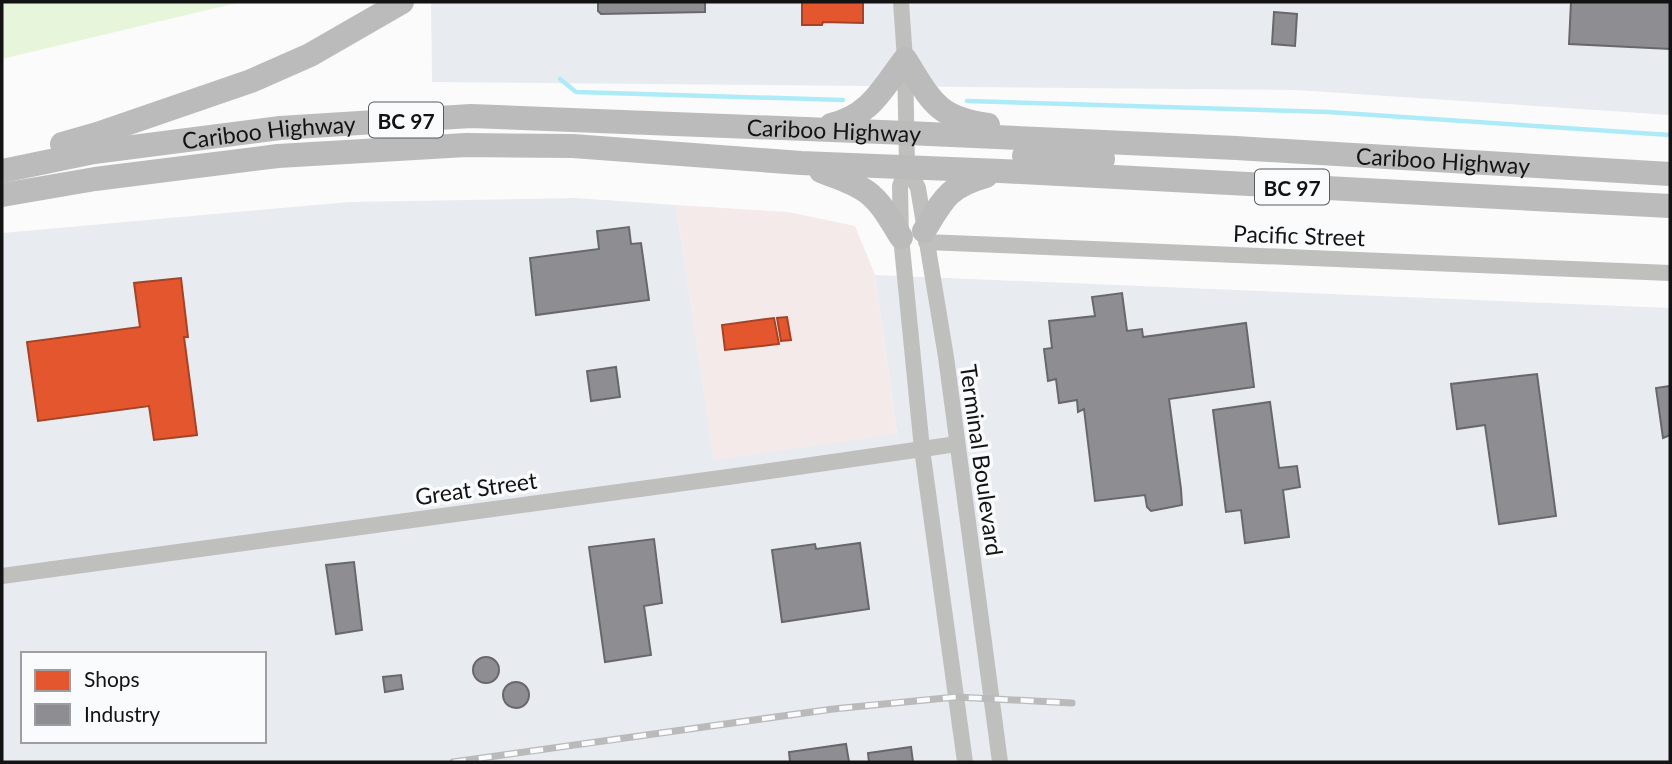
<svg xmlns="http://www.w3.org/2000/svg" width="1672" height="764" font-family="Lato,sans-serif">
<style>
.commercial{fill:#f3eae9}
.built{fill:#e8ecf0;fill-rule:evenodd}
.green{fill:#e7f6db}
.shops{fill:#e4572e;stroke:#a54326;stroke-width:2}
.industry{fill:#8d8d92;stroke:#68686c;stroke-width:2}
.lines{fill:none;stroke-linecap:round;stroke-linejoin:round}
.stream{stroke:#adebf8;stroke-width:4.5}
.minor{stroke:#bfbfbe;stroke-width:16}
.highway{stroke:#bbb;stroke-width:24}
.rail-casing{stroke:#bababb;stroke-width:7}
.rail{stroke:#fafbfd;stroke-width:4.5;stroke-dasharray:13;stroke-linecap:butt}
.labels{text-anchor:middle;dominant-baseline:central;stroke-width:7;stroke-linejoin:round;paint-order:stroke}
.shield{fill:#fafbfd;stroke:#58595a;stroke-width:2}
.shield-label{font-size:21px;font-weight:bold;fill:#131314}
.street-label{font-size:23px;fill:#131314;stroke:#fafbfd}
</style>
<rect width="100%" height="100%" fill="#fbfbfc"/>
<!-- commercial -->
<path class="commercial" d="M 676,205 L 788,212 L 855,226 L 875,275 L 897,435 L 714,461 Z"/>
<!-- built -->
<path class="built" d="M 431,2 L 1670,2 L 1670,115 L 1296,90 L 432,82 Z
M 576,198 L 676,205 L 714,460 L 897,434 L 875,275 L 1670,308 L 1670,762 L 2,762 L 2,233 L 349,202 ZM 23,654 L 264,654 L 264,741 L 23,741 Z"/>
<!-- green -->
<path class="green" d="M 2,2 L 241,2 L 2,59 Z"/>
<!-- shops -->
<path class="shops" d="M 802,2 L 863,2 L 863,23 L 823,22 L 822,25 L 802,25 Z
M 181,278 L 188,337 L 184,337 L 197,435 L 154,440 L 149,406 L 38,421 L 27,342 L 140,327 L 134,283 Z
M 787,317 L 791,340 L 781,341 L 777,318 Z
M 774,318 L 779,344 L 725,350 L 722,325 Z"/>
<!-- industry -->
<path class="industry" d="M 598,2 L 705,2 L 705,12 L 601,14 L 598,11 Z
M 1571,2 L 1670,2 L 1670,49 L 1569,44 Z
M 1274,12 L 1297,14 L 1295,46 L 1272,44 Z
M 629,227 L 631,244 L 641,243 L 649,300 L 536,315 L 530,258 L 599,249 L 597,231 Z
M 1122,293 L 1127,331 L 1142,329 L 1143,337 L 1246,323 L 1254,387 L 1169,399 L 1181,489 L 1182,505 L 1151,511 L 1147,507 L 1145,495 L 1095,501 L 1084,409 L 1078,412 L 1077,400 L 1059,403 L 1056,379 L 1048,381 L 1044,349 L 1052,348 L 1049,321 L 1095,316 L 1092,297 Z
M 616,367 L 620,397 L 591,401 L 587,371 Z
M 1537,374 L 1556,516 L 1499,524 L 1485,425 L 1457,429 L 1451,384 Z
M 1670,386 L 1670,435 L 1663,438 L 1656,388 Z
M 1270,402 L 1279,468 L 1297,466 L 1300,487 L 1283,490 L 1289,537 L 1245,543 L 1241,510 L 1226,512 L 1213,410 Z
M 654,539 L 662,603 L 644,606 L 651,655 L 605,662 L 589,547 Z
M 860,543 L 869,609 L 782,622 L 772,550 L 815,544 L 816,549 Z
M 354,562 L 362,630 L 336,634 L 326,565 Z
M473 670a13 13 0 1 1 26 0a13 13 0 1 1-26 0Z
M 401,675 L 403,689 L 385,692 L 383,677 Z
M503 695a13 13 0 1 1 26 0a13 13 0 1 1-26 0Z
M 846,744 L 849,762 L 790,762 L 789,752 Z
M 911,747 L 913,762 L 869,762 L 868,753 Z"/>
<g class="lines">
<!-- stream -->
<path class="stream" d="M 560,79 L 576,92 L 843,100
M 967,101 L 1328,112 L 1670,135"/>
<!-- minor -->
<path class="minor" d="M 901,2 L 905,59 L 907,167 L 900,186 L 901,237 L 922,449 L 965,762
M 907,167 L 918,188 L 946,357 L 1000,762
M 926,242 L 1670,273
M 2,576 L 728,477 L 957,444"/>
<!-- highway -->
<g class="highway">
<path d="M 831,125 C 870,116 882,89 905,59 C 931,100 936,118 988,125"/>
<path d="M 62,144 L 97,134 L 251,81 L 310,55 L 402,2"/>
<path d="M 1024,156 L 1103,159"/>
<path id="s1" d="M 2,171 L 94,152 L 280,128 L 471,116 L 907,133 L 1236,148 L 1670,174"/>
<path d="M 821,171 C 836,177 854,182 867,192 C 882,203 891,221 901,237"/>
<path d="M 2,195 L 95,179 L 278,156 L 466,145 L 573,146 L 801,163 L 1001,171 L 1670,206"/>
<path d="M 924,231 C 944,198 948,187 986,176"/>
</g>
<defs>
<path id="rail" d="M 453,762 L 833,709 L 956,697 L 1072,703"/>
</defs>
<!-- rail casing -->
<use href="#rail" class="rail-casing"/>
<!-- rail -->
<use href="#rail" class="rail"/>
</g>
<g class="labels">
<!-- shield labels -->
<g class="shield">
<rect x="369" y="102.5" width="74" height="35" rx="5"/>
<rect x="1255" y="169.5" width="74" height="35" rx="5"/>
</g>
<g class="shield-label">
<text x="406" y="120">BC 97</text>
<text x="1292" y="187">BC 97</text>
</g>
<!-- street labels -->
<g class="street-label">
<text stroke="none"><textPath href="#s1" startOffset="836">Cariboo Highway</textPath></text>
<text stroke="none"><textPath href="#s1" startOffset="270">Cariboo Highway</textPath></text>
<text stroke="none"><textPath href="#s1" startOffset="1446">Cariboo Highway</textPath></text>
<text transform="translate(1299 235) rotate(2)">Pacific Street</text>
<text transform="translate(982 460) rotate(82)">Terminal Boulevard</text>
<text transform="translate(476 488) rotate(-8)">Great Street</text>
</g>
</g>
<!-- border -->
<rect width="1672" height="764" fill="none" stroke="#131314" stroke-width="7"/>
<!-- legend -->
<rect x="21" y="652" width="245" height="91" fill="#fafbfd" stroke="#9e9ea0" stroke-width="2"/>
<rect x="35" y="670" width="35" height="21" fill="#e4572e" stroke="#9e9ea0" stroke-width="2"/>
<text x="84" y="687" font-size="21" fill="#131314">Shops</text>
<rect x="35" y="704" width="35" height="21" fill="#8d8d92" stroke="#9e9ea0" stroke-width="2"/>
<text x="84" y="722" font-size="21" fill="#131314">Industry</text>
</svg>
